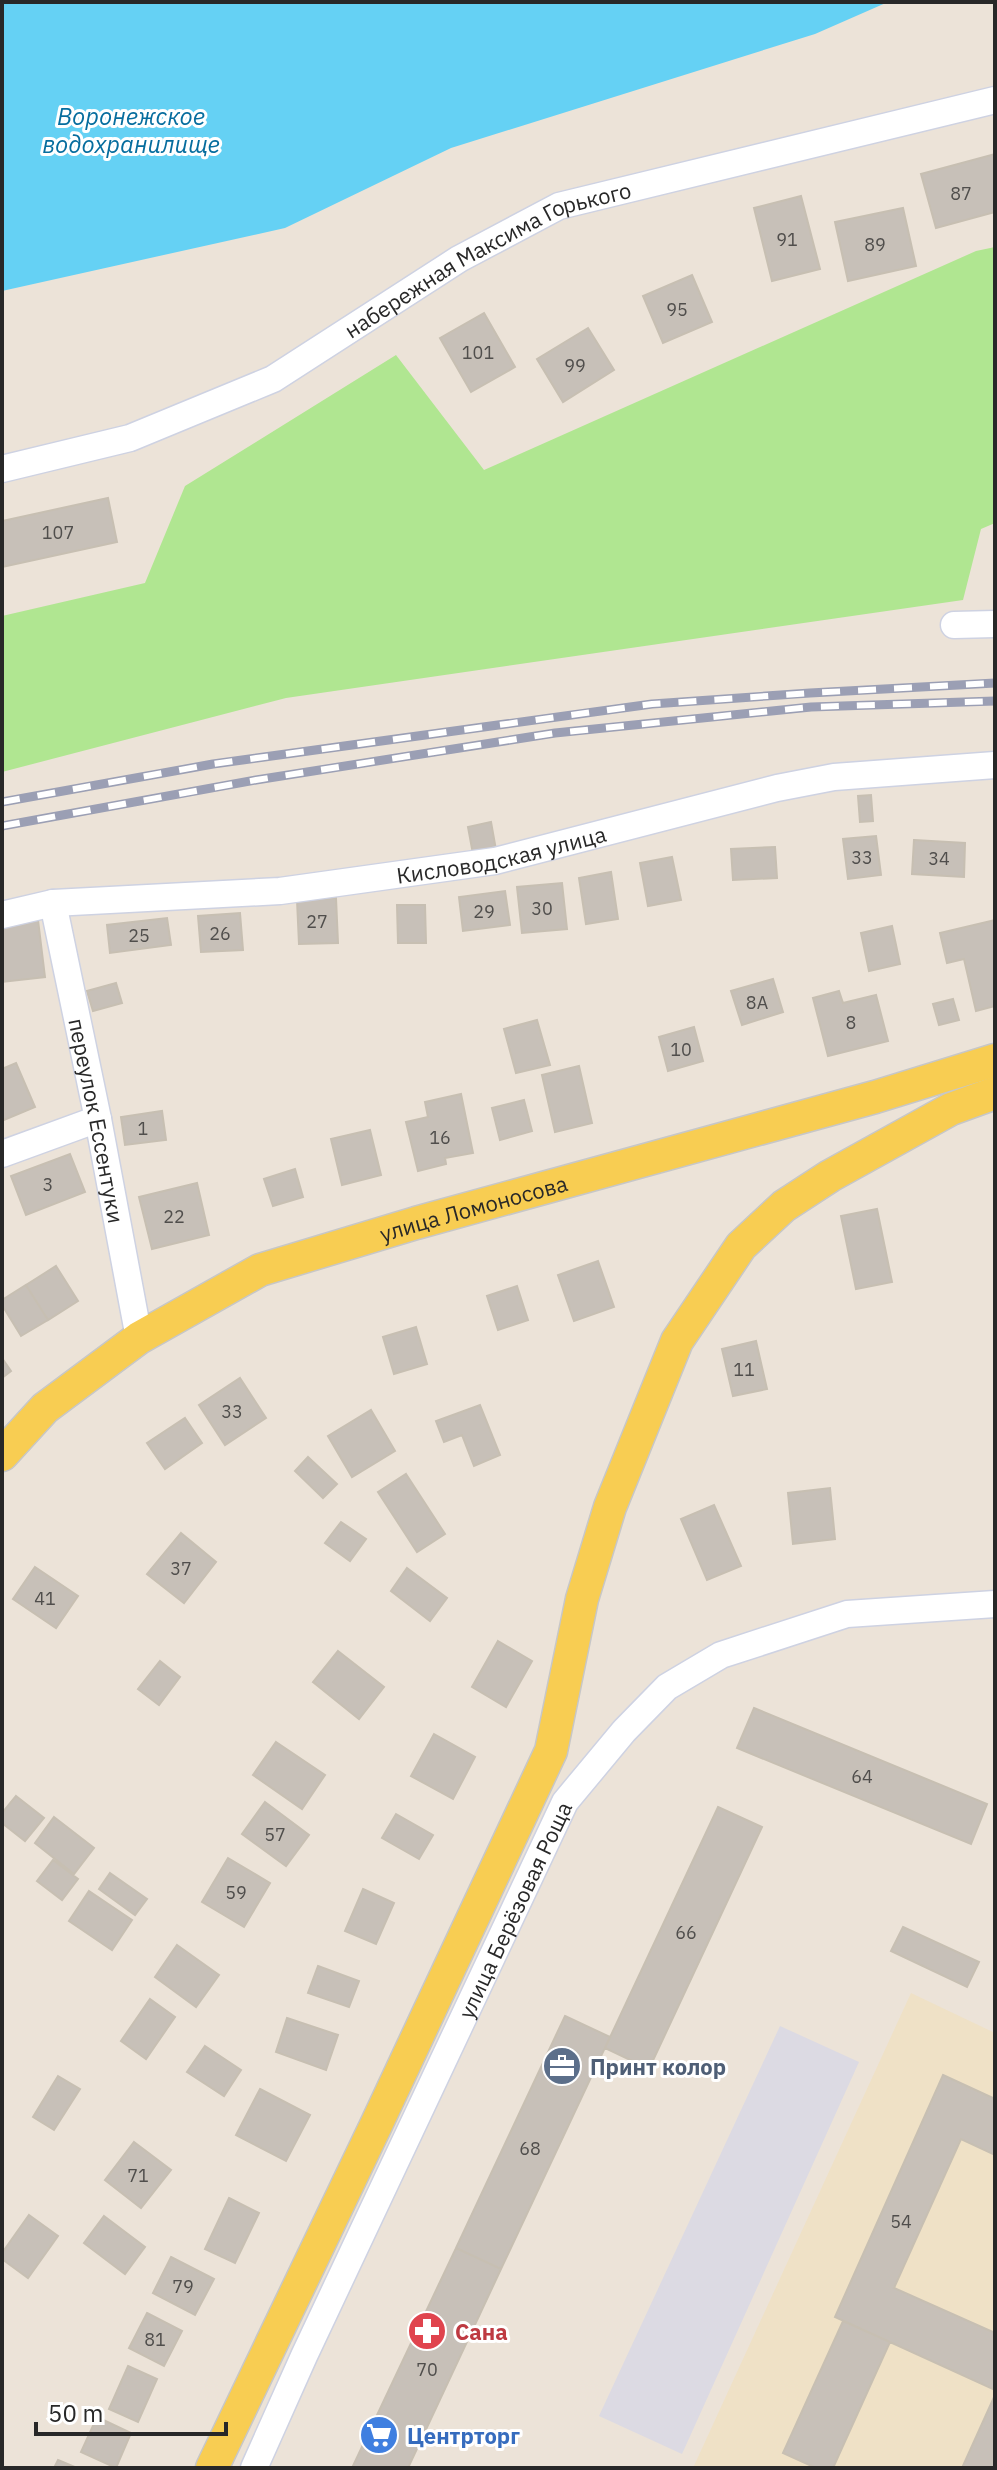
<svg xmlns="http://www.w3.org/2000/svg" width="997" height="2470" font-family="'IBM Plex Sans',sans-serif">
<style>
.industrial{fill:#dcdae3}
.education{fill:#efe1c6}
.green{fill:#b0e691}
.water{fill:#65d1f4}
.building{fill:#c7c0b8;stroke:#c7bfb2;stroke-width:2}
.lines{fill:none;stroke-linecap:round;stroke-linejoin:round}
.minor-casing{stroke:#ced2e2;stroke-width:29}
.major-casing{stroke:#c7c7c7;stroke-width:35}
.minor{stroke:#fff;stroke-width:26}
.major{stroke:#f8cd52;stroke-width:32}
.rail-casing{stroke:#9b9fb4;stroke-width:9}
.rail{stroke:#fff;stroke-width:6;stroke-dasharray:18;stroke-linecap:butt}
.labels{text-anchor:middle;dominant-baseline:central;stroke-width:6;stroke-linejoin:round;paint-order:stroke}
.number-label{font-size:18px;fill:#504e4c}
.street-label{font-size:22px;fill:#282828;stroke:#fff}
.service-label{font-size:22px;font-weight:bold;fill:#4e5e75;stroke:#fff;text-anchor:start}
.health-label{font-size:22px;font-weight:bold;fill:#be3a42;stroke:#fff;text-anchor:start}
.shop-label{font-size:22px;font-weight:bold;fill:#366cbe;stroke:#fff;text-anchor:start}
.water-label{font-size:24px;font-style:italic;fill:#066d9e;stroke:#fff}
</style>
<rect width="100%" height="100%" fill="#ece3d8"/>
<!-- industrial -->
<path class="industrial" d="M 780,2026 L 859,2062 L 682,2454 L 599,2416 Z"/>
<!-- education -->
<path class="education" d="M 911,1993 L 995,2033 L 995,2468 L 693,2468 Z"/>
<!-- green -->
<path class="green" d="M 995,247 L 995,523 L 981,529 L 963,600 L 286,698 L 2,772 L 2,616 L 145,583 L 185,486 L 396,355 L 484,470 L 976,251 Z"/>
<!-- water -->
<path class="water" d="M 2,2 L 888,2 L 815,34 L 451,148 L 285,228 L 2,291 Z"/>
<!-- building -->
<path class="building" d="M 995,154 L 995,212 L 936,228 L 921,174 Z
M 801,196 L 820,269 L 772,281 L 754,208 Z
M 903,208 L 916,266 L 848,281 L 835,222 Z
M 692,275 L 712,322 L 663,343 L 643,296 Z
M 484,313 L 515,367 L 471,392 L 440,338 Z
M 588,328 L 614,370 L 563,402 L 537,359 Z
M 108,498 L 117,542 L 2,567 L 2,521 Z
M 871,795 L 873,821 L 860,822 L 858,796 Z
M 491,822 L 496,850 L 473,854 L 468,827 Z
M 876,836 L 881,875 L 848,879 L 843,839 Z
M 914,840 L 965,843 L 964,877 L 912,874 Z
M 775,847 L 777,878 L 733,880 L 731,849 Z
M 672,857 L 681,900 L 648,906 L 640,863 Z
M 611,872 L 618,919 L 586,924 L 579,878 Z
M 562,883 L 567,929 L 522,933 L 517,887 Z
M 505,891 L 510,925 L 463,931 L 459,897 Z
M 336,898 L 338,943 L 299,944 L 297,900 Z
M 397,905 L 425,905 L 426,943 L 398,943 Z
M 240,913 L 243,950 L 201,952 L 198,916 Z
M 167,918 L 171,945 L 110,953 L 107,925 Z
M 38,920 L 45,977 L 2,982 L 2,924 Z
M 995,920 L 995,1006 L 976,1011 L 964,959 L 947,963 L 940,933 Z
M 892,926 L 900,964 L 869,971 L 861,933 Z
M 773,979 L 783,1012 L 742,1025 L 731,991 Z
M 116,983 L 122,1003 L 93,1011 L 87,991 Z
M 839,991 L 843,1003 L 876,995 L 888,1041 L 828,1056 L 813,998 Z
M 953,999 L 959,1020 L 939,1025 L 933,1004 Z
M 537,1020 L 550,1065 L 516,1073 L 504,1029 Z
M 694,1027 L 703,1061 L 668,1071 L 659,1037 Z
M 16,1063 L 35,1107 L 4,1120 L 2,1116 L 2,1069 Z
M 579,1066 L 592,1123 L 555,1132 L 542,1075 Z
M 461,1094 L 473,1153 L 445,1158 L 446,1164 L 418,1171 L 406,1122 L 428,1117 L 425,1102 Z
M 524,1100 L 532,1131 L 500,1140 L 492,1108 Z
M 162,1111 L 166,1140 L 125,1145 L 121,1117 Z
M 370,1130 L 381,1175 L 342,1185 L 331,1139 Z
M 70,1154 L 85,1192 L 26,1215 L 11,1176 Z
M 295,1169 L 303,1197 L 273,1206 L 264,1179 Z
M 197,1183 L 209,1235 L 152,1249 L 139,1197 Z
M 877,1209 L 892,1282 L 856,1289 L 841,1216 Z
M 598,1261 L 614,1307 L 574,1321 L 558,1275 Z
M 56,1266 L 78,1301 L 48,1320 L 26,1285 Z
M 26,1285 L 48,1320 L 21,1336 L 2,1305 L 2,1300 Z
M 517,1286 L 528,1320 L 498,1330 L 487,1296 Z
M 416,1327 L 427,1364 L 394,1374 L 383,1337 Z
M 756,1341 L 767,1389 L 733,1396 L 722,1349 Z
M 2,1358 L 11,1371 L 2,1378 Z
M 240,1378 L 266,1418 L 225,1445 L 199,1405 Z
M 480,1405 L 500,1455 L 474,1466 L 462,1435 L 444,1442 L 436,1421 Z
M 371,1410 L 395,1451 L 352,1477 L 328,1436 Z
M 185,1418 L 202,1443 L 165,1469 L 147,1443 Z
M 308,1457 L 337,1484 L 323,1498 L 295,1471 Z
M 406,1474 L 445,1534 L 417,1552 L 378,1492 Z
M 830,1488 L 835,1539 L 793,1544 L 788,1493 Z
M 714,1505 L 741,1566 L 707,1580 L 681,1519 Z
M 341,1522 L 366,1539 L 350,1561 L 325,1543 Z
M 181,1533 L 216,1562 L 184,1603 L 147,1574 Z
M 35,1567 L 78,1596 L 56,1628 L 13,1599 Z
M 407,1568 L 447,1598 L 430,1621 L 391,1591 Z
M 498,1641 L 532,1661 L 506,1707 L 472,1687 Z
M 338,1651 L 384,1687 L 359,1719 L 313,1682 Z
M 160,1661 L 180,1677 L 159,1705 L 138,1689 Z
M 754,1708 L 987,1804 L 971,1844 L 737,1748 Z
M 434,1734 L 475,1757 L 453,1799 L 411,1776 Z
M 276,1742 L 325,1775 L 302,1809 L 253,1775 Z
M 16,1796 L 44,1818 L 25,1841 L 2,1823 L 2,1813 Z
M 265,1802 L 309,1835 L 286,1866 L 242,1834 Z
M 718,1807 L 762,1827 L 649,2069 L 605,2048 Z
M 396,1814 L 433,1835 L 419,1859 L 382,1838 Z
M 54,1817 L 94,1848 L 74,1874 L 35,1843 Z
M 228,1858 L 270,1883 L 244,1927 L 202,1902 Z
M 53,1860 L 78,1879 L 62,1900 L 37,1881 Z
M 110,1873 L 147,1899 L 135,1915 L 99,1889 Z
M 363,1889 L 394,1903 L 376,1944 L 345,1931 Z
M 89,1891 L 132,1920 L 112,1950 L 69,1921 Z
M 903,1927 L 979,1962 L 967,1987 L 891,1951 Z
M 177,1945 L 219,1975 L 196,2007 L 155,1977 Z
M 318,1966 L 359,1981 L 349,2007 L 308,1993 Z
M 150,1999 L 175,2017 L 146,2059 L 121,2041 Z
M 565,2016 L 610,2037 L 501,2269 L 456,2248 Z
M 287,2018 L 338,2035 L 326,2070 L 276,2052 Z
M 205,2046 L 241,2070 L 224,2096 L 187,2072 Z
M 943,2075 L 995,2099 L 995,2155 L 961,2139 L 894,2288 L 995,2333 L 995,2390 L 835,2317 Z
M 58,2076 L 80,2089 L 54,2130 L 33,2117 Z
M 260,2089 L 310,2115 L 286,2161 L 236,2135 Z
M 134,2142 L 171,2170 L 141,2208 L 105,2180 Z
M 229,2198 L 259,2213 L 235,2263 L 205,2249 Z
M 29,2215 L 58,2236 L 28,2278 L 2,2259 L 2,2253 Z
M 104,2216 L 145,2247 L 125,2274 L 84,2243 Z
M 456,2248 L 501,2269 L 408,2468 L 352,2468 Z
M 171,2257 L 214,2279 L 195,2315 L 153,2293 Z
M 147,2313 L 182,2331 L 164,2366 L 129,2348 Z
M 843,2321 L 890,2342 L 833,2468 L 816,2468 L 783,2453 Z
M 128,2366 L 157,2379 L 138,2422 L 109,2409 Z
M 995,2395 L 995,2468 L 962,2468 Z
M 97,2417 L 131,2433 L 116,2468 L 81,2452 Z
M 58,2460 L 77,2468 L 54,2468 Z"/>
<g class="lines">
<defs>
<g id="minor">
<path id="s1" d="M 2,469 L 130,438 L 273,379 L 459,259 L 559,206 L 995,100"/>
<path d="M 954,625 L 995,624"/>
<path id="s2" d="M 53,903 L 98,1119 L 139,1338"/>
<path id="s3" d="M 2,915 L 53,903 L 280,891 L 495,861 L 777,788 L 834,777 L 995,765"/>
<path d="M 2,1154 L 98,1119"/>
<path id="s4" d="M 254,2468 L 304,2356 L 565,1802 L 624,1731 L 667,1687 L 721,1655 L 847,1614 L 995,1604"/>
</g>
<g id="major">
<path id="s5" d="M 2,1455 L 45,1408 L 139,1338 L 260,1270 L 416,1223 L 875,1097 L 995,1060"/>
<path d="M 212,2468 L 377,2123 L 551,1751 L 582,1599 L 610,1507 L 677,1341 L 741,1246 L 784,1206 L 830,1176 L 951,1109 L 995,1093"/>
</g>
</defs>
<!-- minor casing -->
<use href="#minor" class="minor-casing"/>
<!-- major casing -->
<use href="#major" class="major-casing"/>
<!-- minor -->
<use href="#minor" class="minor"/>
<!-- major -->
<use href="#major" class="major"/>
<defs>
<path id="rail" d="M 2,802 L 213,764 L 652,704 L 810,693 L 995,683
M 2,826 L 256,780 L 555,733 L 811,707 L 995,701"/>
</defs>
<!-- rail casing -->
<use href="#rail" class="rail-casing"/>
<!-- rail -->
<use href="#rail" class="rail"/>
</g>
<!-- icons -->
<defs>
<symbol id="office-disc" viewBox="-11 -11 22 22"><circle r="9.5" fill="#5c6f8a" stroke="#fff"/><path d="M-6-3h4V-5.5h4V-3h4V5H-6ZM-1-4.5V-3h2v-1.5ZM-6 0V1H6V0Z" fill="#fff"/></symbol>
<symbol id="pharmacy-disc" viewBox="-11 -11 22 22"><circle r="9.5" fill="#e0444e" stroke="#fff"/><path d="M-2-6h4v4h4v4h-4v4h-4v-4h-4v-4h4Z" fill="#fff"/></symbol>
<symbol id="supermarket-disc" viewBox="-11 -11 22 22"><circle r="9.5" fill="#3f7fe0" stroke="#fff"/><path d="M-6-5.5h2.5l.6 2H6L4.5 2H-2.5L-4.4-4H-6ZM-1.5 3.2a1.3 1.3 0 1 0 .1 0ZM3 3.2a1.3 1.3 0 1 0 .1 0Z" fill="#fff"/></symbol>
</defs>
<g fill-rule="evenodd">
<use href="#office-disc" x="540" y="2044" width="44" height="44"/>
<use href="#pharmacy-disc" x="405" y="2309" width="44" height="44"/>
<use href="#supermarket-disc" x="357" y="2413" width="44" height="44"/>
</g>
<g class="labels">
<!-- number labels -->
<g class="number-label">
<text x="961" y="193">87</text>
<text x="787" y="239">91</text>
<text x="875" y="244">89</text>
<text x="677" y="309">95</text>
<text x="478" y="352">101</text>
<text x="575" y="365">99</text>
<text x="58" y="532">107</text>
<text x="862" y="857">33</text>
<text x="939" y="858">34</text>
<text x="542" y="908">30</text>
<text x="484" y="911">29</text>
<text x="317" y="921">27</text>
<text x="220" y="933">26</text>
<text x="139" y="935">25</text>
<text x="757" y="1002">8А</text>
<text x="851" y="1022">8</text>
<text x="681" y="1049">10</text>
<text x="143" y="1128">1</text>
<text x="440" y="1137">16</text>
<text x="48" y="1184">3</text>
<text x="174" y="1216">22</text>
<text x="744" y="1369">11</text>
<text x="232" y="1411">33</text>
<text x="181" y="1568">37</text>
<text x="45" y="1598">41</text>
<text x="862" y="1776">64</text>
<text x="275" y="1834">57</text>
<text x="236" y="1892">59</text>
<text x="686" y="1932">66</text>
<text x="530" y="2148">68</text>
<text x="138" y="2175">71</text>
<text x="901" y="2221">54</text>
<text x="183" y="2286">79</text>
<text x="155" y="2339">81</text>
<text x="427" y="2369">70</text>
</g>
<!-- street labels -->
<g class="street-label">
<text stroke="none"><textPath href="#s1" startOffset="534">набережная Максима Горького</textPath></text>
<text stroke="none"><textPath href="#s3" startOffset="504">Кисловодская улица</textPath></text>
<text stroke="none"><textPath href="#s2" startOffset="222">переулок Ессентуки</textPath></text>
<text stroke="none"><textPath href="#s5" startOffset="542">улица Ломоносова</textPath></text>
<text stroke="none"><textPath href="#s4" startOffset="616">улица Берёзовая Роща</textPath></text>
</g>
<!-- service labels -->
<g class="service-label">
<text x="590" y="2066">Принт колор</text>
</g>
<!-- health labels -->
<g class="health-label">
<text x="455" y="2331">Сана</text>
</g>
<!-- shop labels -->
<g class="shop-label">
<text x="407" y="2435">Центрторг</text>
</g>
<!-- water labels -->
<g class="water-label">
<text x="131" y="116">Воронежское<tspan x="131" dy="28">водохранилище</tspan></text>
</g>
</g>
<!-- border -->
<rect width="997" height="2470" fill="none" stroke="#282828" stroke-width="8"/>
<!-- scale -->
<path d="M36 2422v12h190v-12" fill="none" stroke="#282828" stroke-width="4"/>
<text x="48" y="2422" font-size="24" fill="#282828" stroke="#ffffff" stroke-width="6" paint-order="stroke">50 m</text>
</svg>
